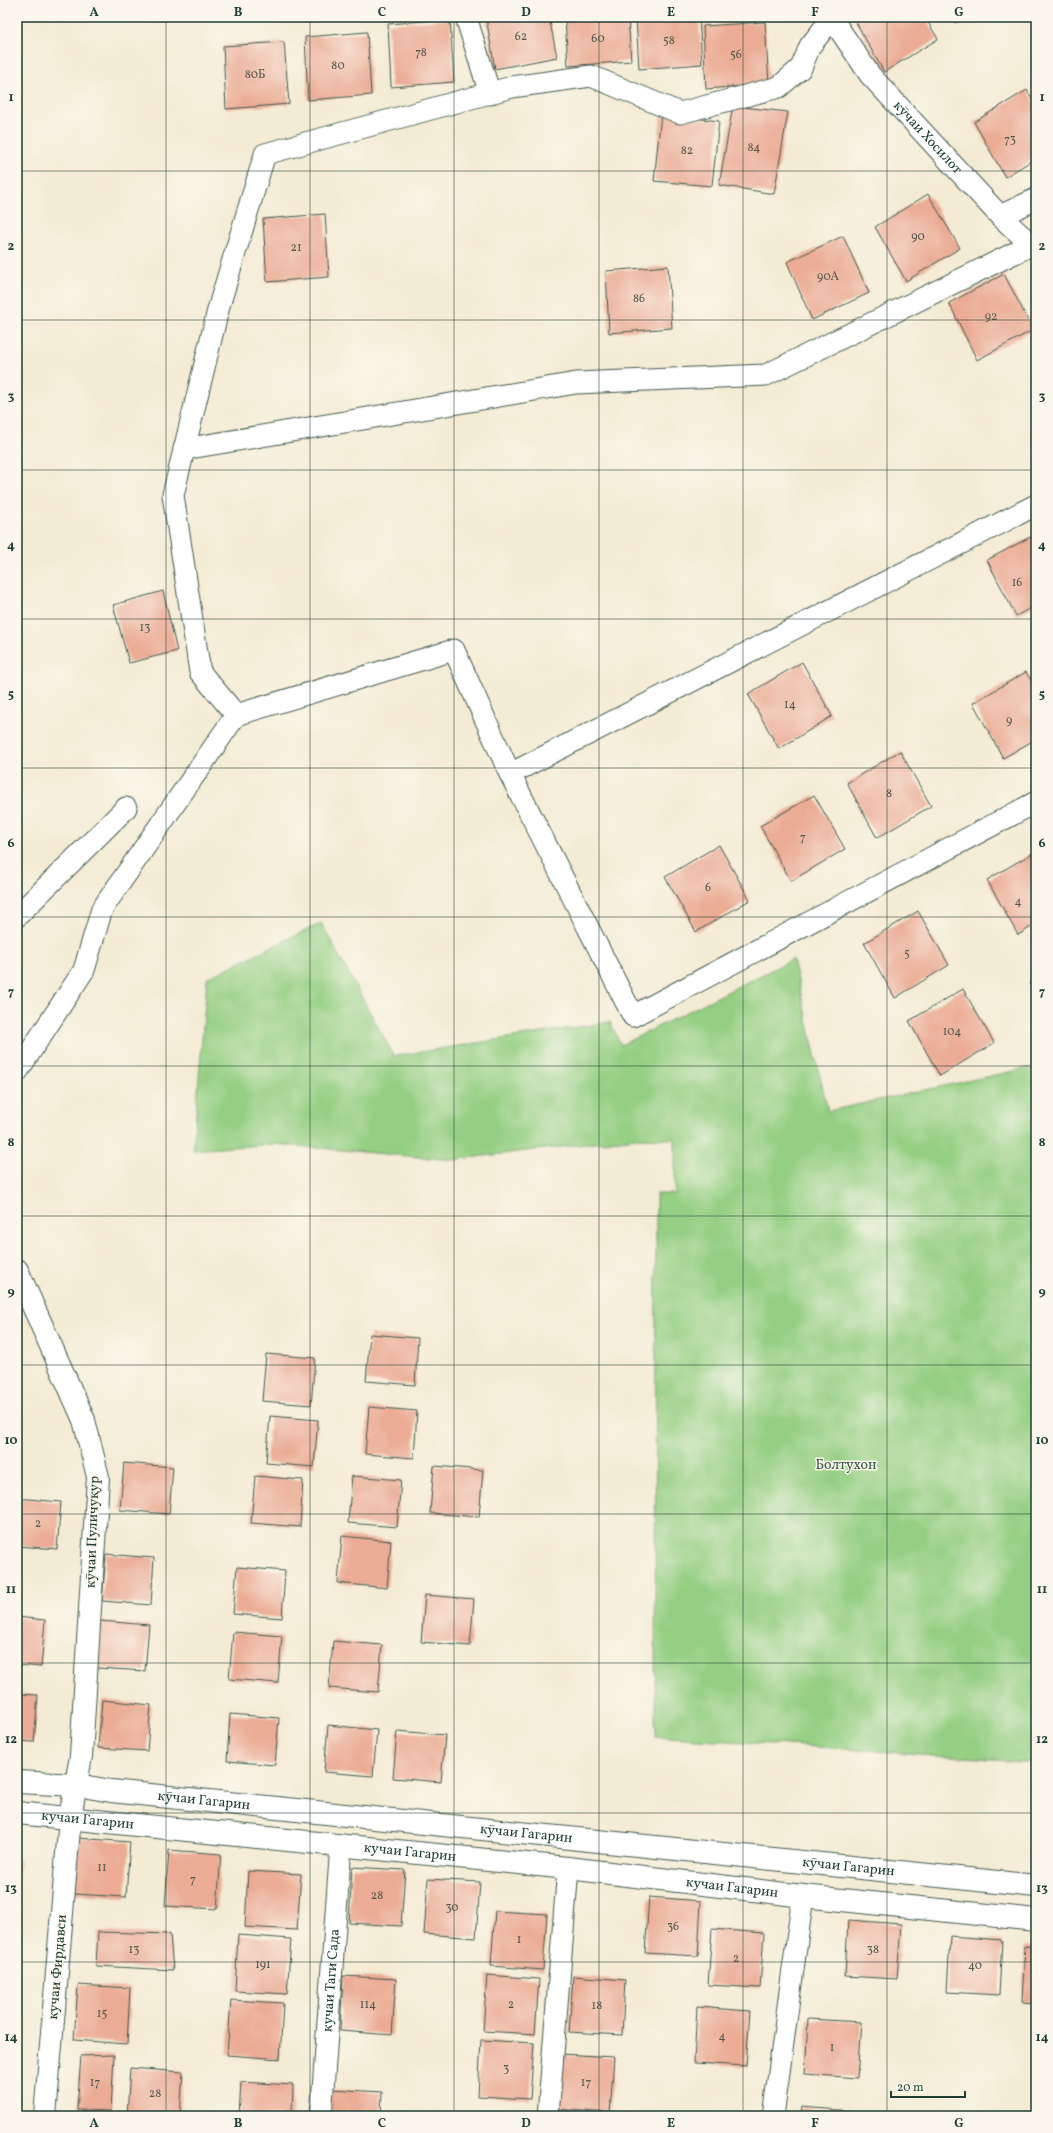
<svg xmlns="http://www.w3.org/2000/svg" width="1053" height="2133" font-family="Vollkorn,serif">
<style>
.green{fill:#95cf83;stroke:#5a865c}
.building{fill:#ebab94}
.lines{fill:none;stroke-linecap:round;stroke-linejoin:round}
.minor-casing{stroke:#3f574c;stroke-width:23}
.tertiary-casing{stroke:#3f574c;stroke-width:24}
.trunk-casing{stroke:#3f574c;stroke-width:24}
.minor{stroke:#fff;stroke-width:21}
.tertiary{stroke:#fff;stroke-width:22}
.trunk{stroke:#fff;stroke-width:22}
.grid{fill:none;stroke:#1f3d34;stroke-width:1;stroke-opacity:0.55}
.labels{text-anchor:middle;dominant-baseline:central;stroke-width:3;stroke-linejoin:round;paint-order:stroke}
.number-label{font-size:12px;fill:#52584c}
.street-label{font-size:14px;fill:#1f3d34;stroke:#fbf7ec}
.park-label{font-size:14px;fill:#375a44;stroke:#fbf7ec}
.neatline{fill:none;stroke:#1f3d34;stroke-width:1.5}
.grid-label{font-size:13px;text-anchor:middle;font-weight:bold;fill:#1f3d34}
</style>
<rect width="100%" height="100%" fill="#fbf7ec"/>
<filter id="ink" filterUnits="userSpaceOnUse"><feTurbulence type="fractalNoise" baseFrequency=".025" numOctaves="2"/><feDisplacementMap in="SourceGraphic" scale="8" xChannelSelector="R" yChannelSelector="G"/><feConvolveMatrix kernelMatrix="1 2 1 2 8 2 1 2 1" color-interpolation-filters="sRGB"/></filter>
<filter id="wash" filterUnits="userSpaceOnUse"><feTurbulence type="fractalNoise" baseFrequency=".012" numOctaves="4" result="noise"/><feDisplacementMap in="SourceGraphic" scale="16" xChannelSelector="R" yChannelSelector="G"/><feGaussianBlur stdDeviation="0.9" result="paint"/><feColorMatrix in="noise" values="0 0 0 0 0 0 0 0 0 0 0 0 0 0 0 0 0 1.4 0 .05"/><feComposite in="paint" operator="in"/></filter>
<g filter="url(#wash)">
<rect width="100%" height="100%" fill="#f4ebd4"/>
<!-- green -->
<path class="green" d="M 321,923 L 394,1056 L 610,1022 L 621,1045 L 793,959 L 828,1111 L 1036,1066 L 1036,1762 L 655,1736 L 656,1194 L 675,1194 L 675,1139 L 636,1138 L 451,1160 L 275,1144 L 193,1150 L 207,978 Z"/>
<g id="blocks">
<!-- building -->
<path class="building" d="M 486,17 L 549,17 L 557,57 L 495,69 Z
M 565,17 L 628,17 L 631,61 L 568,66 Z
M 636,17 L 699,17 L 702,64 L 639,69 Z
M 853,17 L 925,17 L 938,39 L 884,72 Z
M 951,17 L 966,17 L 955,23 Z
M 450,19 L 454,82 L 391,87 L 388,24 Z
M 765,22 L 769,84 L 706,89 L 703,26 Z
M 367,32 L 371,95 L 308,100 L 305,37 Z
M 284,42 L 289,104 L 226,109 L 223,46 Z
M 1027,90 L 1036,105 L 1036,158 L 1005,177 L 974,122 Z
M 733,106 L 788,112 L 774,194 L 719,185 Z
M 661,114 L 719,121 L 712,186 L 654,181 Z
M 928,194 L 960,248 L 906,281 L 875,227 Z
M 325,214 L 329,277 L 267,282 L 263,219 Z
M 843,236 L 869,293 L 812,320 L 787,262 Z
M 668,266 L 672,328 L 609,333 L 606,271 Z
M 1004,274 L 1033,330 L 977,360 L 949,303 Z
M 1036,534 L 1036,605 L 1016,616 L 987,560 Z
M 163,591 L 177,651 L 129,663 L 113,605 Z
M 802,662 L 832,716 L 779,749 L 748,694 Z
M 1026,672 L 1036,689 L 1036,739 L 1003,758 L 973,703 Z
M 900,751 L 931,806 L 877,838 L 847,783 Z
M 814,795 L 845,849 L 791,881 L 760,826 Z
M 719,845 L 750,900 L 696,932 L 665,877 Z
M 1036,851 L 1036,924 L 1018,935 L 987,880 Z
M 918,911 L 949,965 L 895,998 L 864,943 Z
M 1036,979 L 1036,995 L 1029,983 Z
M 963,989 L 994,1043 L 940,1076 L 909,1021 Z
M 370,1334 L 418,1338 L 415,1385 L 366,1381 Z
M 266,1354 L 315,1358 L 311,1405 L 262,1401 Z
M 369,1407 L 417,1411 L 414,1458 L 365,1454 Z
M 270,1416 L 318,1420 L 314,1467 L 266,1463 Z
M 124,1463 L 173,1467 L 169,1514 L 120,1510 Z
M 434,1466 L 483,1470 L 479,1517 L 430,1513 Z
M 255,1476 L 303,1480 L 300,1527 L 251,1523 Z
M 352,1476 L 401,1480 L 397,1527 L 348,1523 Z
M 17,1498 L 61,1502 L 57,1549 L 17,1546 Z
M 342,1536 L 391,1541 L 387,1588 L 338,1583 Z
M 106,1554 L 154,1558 L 151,1605 L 102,1601 Z
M 237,1567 L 285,1571 L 282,1618 L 233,1614 Z
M 425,1595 L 474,1599 L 470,1646 L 421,1642 Z
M 17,1617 L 45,1620 L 41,1667 L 17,1665 Z
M 100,1621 L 149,1625 L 145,1671 L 97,1668 Z
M 233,1632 L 282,1636 L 278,1683 L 229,1679 Z
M 333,1641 L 382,1645 L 378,1692 L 329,1688 Z
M 17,1694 L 38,1695 L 34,1742 L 17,1741 Z
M 102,1700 L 151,1705 L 147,1751 L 98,1748 Z
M 230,1714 L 279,1718 L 275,1765 L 227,1761 Z
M 328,1725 L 377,1730 L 373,1776 L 324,1772 Z
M 397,1731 L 445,1735 L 441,1782 L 393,1778 Z
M 78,1838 L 130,1842 L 126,1897 L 74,1894 Z
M 169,1850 L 221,1854 L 217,1909 L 165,1906 Z
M 17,1860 L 20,1860 L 18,1881 L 17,1881 Z
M 352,1867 L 405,1870 L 401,1926 L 349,1923 Z
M 248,1871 L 301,1874 L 297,1930 L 245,1927 Z
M 428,1879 L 480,1882 L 476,1938 L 424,1934 Z
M 649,1897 L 701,1901 L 698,1956 L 645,1953 Z
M 495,1911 L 547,1914 L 543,1970 L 491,1966 Z
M 848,1920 L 901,1924 L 897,1979 L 845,1976 Z
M 712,1929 L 764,1933 L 760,1988 L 708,1985 Z
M 98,1932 L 170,1934 L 173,1970 L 96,1966 Z
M 238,1935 L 291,1939 L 287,1994 L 235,1991 Z
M 950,1936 L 1002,1940 L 999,1995 L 947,1992 Z
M 1025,1946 L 1036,1947 L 1036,2003 L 1022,2002 Z
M 487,1975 L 539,1979 L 535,2034 L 483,2031 Z
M 343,1976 L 396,1979 L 392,2035 L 340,2031 Z
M 573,1976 L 625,1980 L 622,2035 L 569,2032 Z
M 78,1985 L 130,1988 L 127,2044 L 74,2040 Z
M 231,2000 L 283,2003 L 280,2059 L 227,2055 Z
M 697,2007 L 750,2011 L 746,2066 L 694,2063 Z
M 808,2019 L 861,2022 L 857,2078 L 805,2074 Z
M 481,2040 L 534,2043 L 530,2099 L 478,2096 Z
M 561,2054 L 614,2057 L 610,2113 L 558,2109 Z
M 114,2055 L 111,2111 L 77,2110 L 81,2056 Z
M 130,2068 L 183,2072 L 180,2116 L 127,2116 Z
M 241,2082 L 293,2085 L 292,2116 L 239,2116 Z
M 330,2089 L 382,2092 L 381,2116 L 328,2116 Z
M 801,2107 L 853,2111 L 853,2116 L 800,2116 Z"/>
</g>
</g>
<g filter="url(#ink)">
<use href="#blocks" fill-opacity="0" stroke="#3f574c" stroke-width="1"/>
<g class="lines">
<defs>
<g id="minor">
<path d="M 466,17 L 490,94"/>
<path id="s1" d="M 831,17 L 870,75 L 1000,216 L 1036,249"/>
<path d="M 1000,216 L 1036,199"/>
<path d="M 184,449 L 576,383 L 766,375 L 1031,245"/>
<path d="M 236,715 L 200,672 L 173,495 L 219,306 L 265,154 L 512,87 L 591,76 L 680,113 L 779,87 L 801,68 L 810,46 L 833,17"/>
<path d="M 510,774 L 1036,505"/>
<path d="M 17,916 L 126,808"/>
<path d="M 17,1072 L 84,970 L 102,909 L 236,715 L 454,650 L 510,774 L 633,1016 L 1036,802"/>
<path id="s2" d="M 321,2116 L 341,1845"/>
<path d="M 548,2116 L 568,1868"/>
<path d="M 773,2116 L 803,1896"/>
</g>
<path id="tertiary" d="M 17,1270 L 84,1420 L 98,1477 L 81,1756 L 70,1817 L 45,2116"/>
<g id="trunk">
<path id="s3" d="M 17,1782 L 77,1785 L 111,1791 L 1036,1886"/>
<path id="s4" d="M 17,1813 L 568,1868 L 803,1896 L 1036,1920"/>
</g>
</defs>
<!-- minor casing -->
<use href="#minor" class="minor-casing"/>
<!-- tertiary casing -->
<use href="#tertiary" class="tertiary-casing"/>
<!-- trunk casing -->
<use href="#trunk" class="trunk-casing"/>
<!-- minor -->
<use href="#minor" class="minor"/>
<!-- tertiary -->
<use href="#tertiary" class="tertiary"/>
<!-- trunk -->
<use href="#trunk" class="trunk"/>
</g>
</g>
<!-- grid -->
<path class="grid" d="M 166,17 L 166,2116M 310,17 L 310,2116M 454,17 L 454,2116M 599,17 L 599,2116M 743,17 L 743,2116M 887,17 L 887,2116M 17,171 L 1036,171M 17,320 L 1036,320M 17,470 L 1036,470M 17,619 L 1036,619M 17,768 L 1036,768M 17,917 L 1036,917M 17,1066 L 1036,1066M 17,1216 L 1036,1216M 17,1365 L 1036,1365M 17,1514 L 1036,1514M 17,1663 L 1036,1663M 17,1813 L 1036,1813M 17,1962 L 1036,1962"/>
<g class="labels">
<!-- number labels -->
<g class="number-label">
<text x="521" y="37">62</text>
<text x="598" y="39">60</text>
<text x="669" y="41">58</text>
<text x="421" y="53">78</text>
<text x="736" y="55">56</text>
<text x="338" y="66">80</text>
<text x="255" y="75">80Б</text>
<text x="1010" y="140">73</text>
<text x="754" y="148">84</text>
<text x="687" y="151">82</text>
<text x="918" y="237">90</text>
<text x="296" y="248">21</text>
<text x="828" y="277">90А</text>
<text x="639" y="299">86</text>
<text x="991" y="317">92</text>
<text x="1017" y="583">16</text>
<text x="145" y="628">13</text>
<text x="790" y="705">14</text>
<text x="1009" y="721">9</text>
<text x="889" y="794">8</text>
<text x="803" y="838">7</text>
<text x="708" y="888">6</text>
<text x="1018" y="902">4</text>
<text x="907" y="954">5</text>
<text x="952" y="1032">104</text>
<text x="38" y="1524">2</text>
<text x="102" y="1868">11</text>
<text x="193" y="1880">7</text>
<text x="377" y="1896">28</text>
<text x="452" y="1908">30</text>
<text x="673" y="1927">36</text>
<text x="519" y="1940">1</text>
<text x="134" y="1950">13</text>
<text x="873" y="1950">38</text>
<text x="736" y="1959">2</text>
<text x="263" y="1965">191</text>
<text x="975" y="1966">40</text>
<text x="368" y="2005">114</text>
<text x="511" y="2005">2</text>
<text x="597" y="2006">18</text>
<text x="102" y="2014">15</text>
<text x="722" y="2037">4</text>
<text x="832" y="2048">1</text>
<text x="506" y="2069">3</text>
<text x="95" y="2083">17</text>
<text x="586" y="2083">17</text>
<text x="155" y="2094">28</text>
</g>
<!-- street labels -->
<g class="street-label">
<text stroke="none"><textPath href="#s1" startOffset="155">кӯчаи Хосилот</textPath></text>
<text transform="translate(93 1532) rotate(-88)">кӯчаи Пуличуқур</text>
<text stroke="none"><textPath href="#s3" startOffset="188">кӯчаи Гагарин</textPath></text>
<text stroke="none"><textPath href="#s4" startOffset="71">кучаи Гагарин</textPath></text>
<text stroke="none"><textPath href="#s3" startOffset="512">кӯчаи Гагарин</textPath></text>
<text stroke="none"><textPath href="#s4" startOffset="395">кучаи Гагарин</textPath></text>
<text stroke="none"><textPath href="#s3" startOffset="836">кӯчаи Гагарин</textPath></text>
<text stroke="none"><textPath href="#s4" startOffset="719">кучаи Гагарин</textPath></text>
<text transform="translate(58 1967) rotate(-85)">кучаи Фирдавси</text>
<text stroke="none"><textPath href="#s2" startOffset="136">кучаи Таги Сада</textPath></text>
</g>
<!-- park labels -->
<g class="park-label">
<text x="846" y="1465">Болтухон</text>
</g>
</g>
<!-- margin -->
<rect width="1053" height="2133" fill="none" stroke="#fbf7ec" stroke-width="44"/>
<!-- scale -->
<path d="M891 2091v6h74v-6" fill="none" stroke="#1f3d34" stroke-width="2"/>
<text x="897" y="2091" font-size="12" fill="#1f3d34" stroke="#fbf7ec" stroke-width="3" paint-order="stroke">20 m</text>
<rect x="22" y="22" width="1009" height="2089" class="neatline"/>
<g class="grid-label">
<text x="94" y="16">A</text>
<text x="238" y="16">B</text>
<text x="382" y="16">C</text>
<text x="526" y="16">D</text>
<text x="671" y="16">E</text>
<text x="815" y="16">F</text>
<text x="959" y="16">G</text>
<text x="11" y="101">1</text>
<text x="1042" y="101">1</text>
<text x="11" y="250">2</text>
<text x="1042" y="250">2</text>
<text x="11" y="400">3</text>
<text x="1042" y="400">3</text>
<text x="11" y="549">4</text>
<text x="1042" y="549">4</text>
<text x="11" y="698">5</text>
<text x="1042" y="698">5</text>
<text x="11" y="847">6</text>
<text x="1042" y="847">6</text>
<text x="11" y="996">7</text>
<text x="1042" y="996">7</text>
<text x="11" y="1146">8</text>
<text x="1042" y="1146">8</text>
<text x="11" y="1295">9</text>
<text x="1042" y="1295">9</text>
<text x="11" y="1444">10</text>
<text x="1042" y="1444">10</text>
<text x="11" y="1593">11</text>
<text x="1042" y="1593">11</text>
<text x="11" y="1743">12</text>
<text x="1042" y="1743">12</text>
<text x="11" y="1892">13</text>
<text x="1042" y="1892">13</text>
<text x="11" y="2041">14</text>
<text x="1042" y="2041">14</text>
<text x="94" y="2127">A</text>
<text x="238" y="2127">B</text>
<text x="382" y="2127">C</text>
<text x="526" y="2127">D</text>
<text x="671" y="2127">E</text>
<text x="815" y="2127">F</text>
<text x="959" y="2127">G</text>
</g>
</svg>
